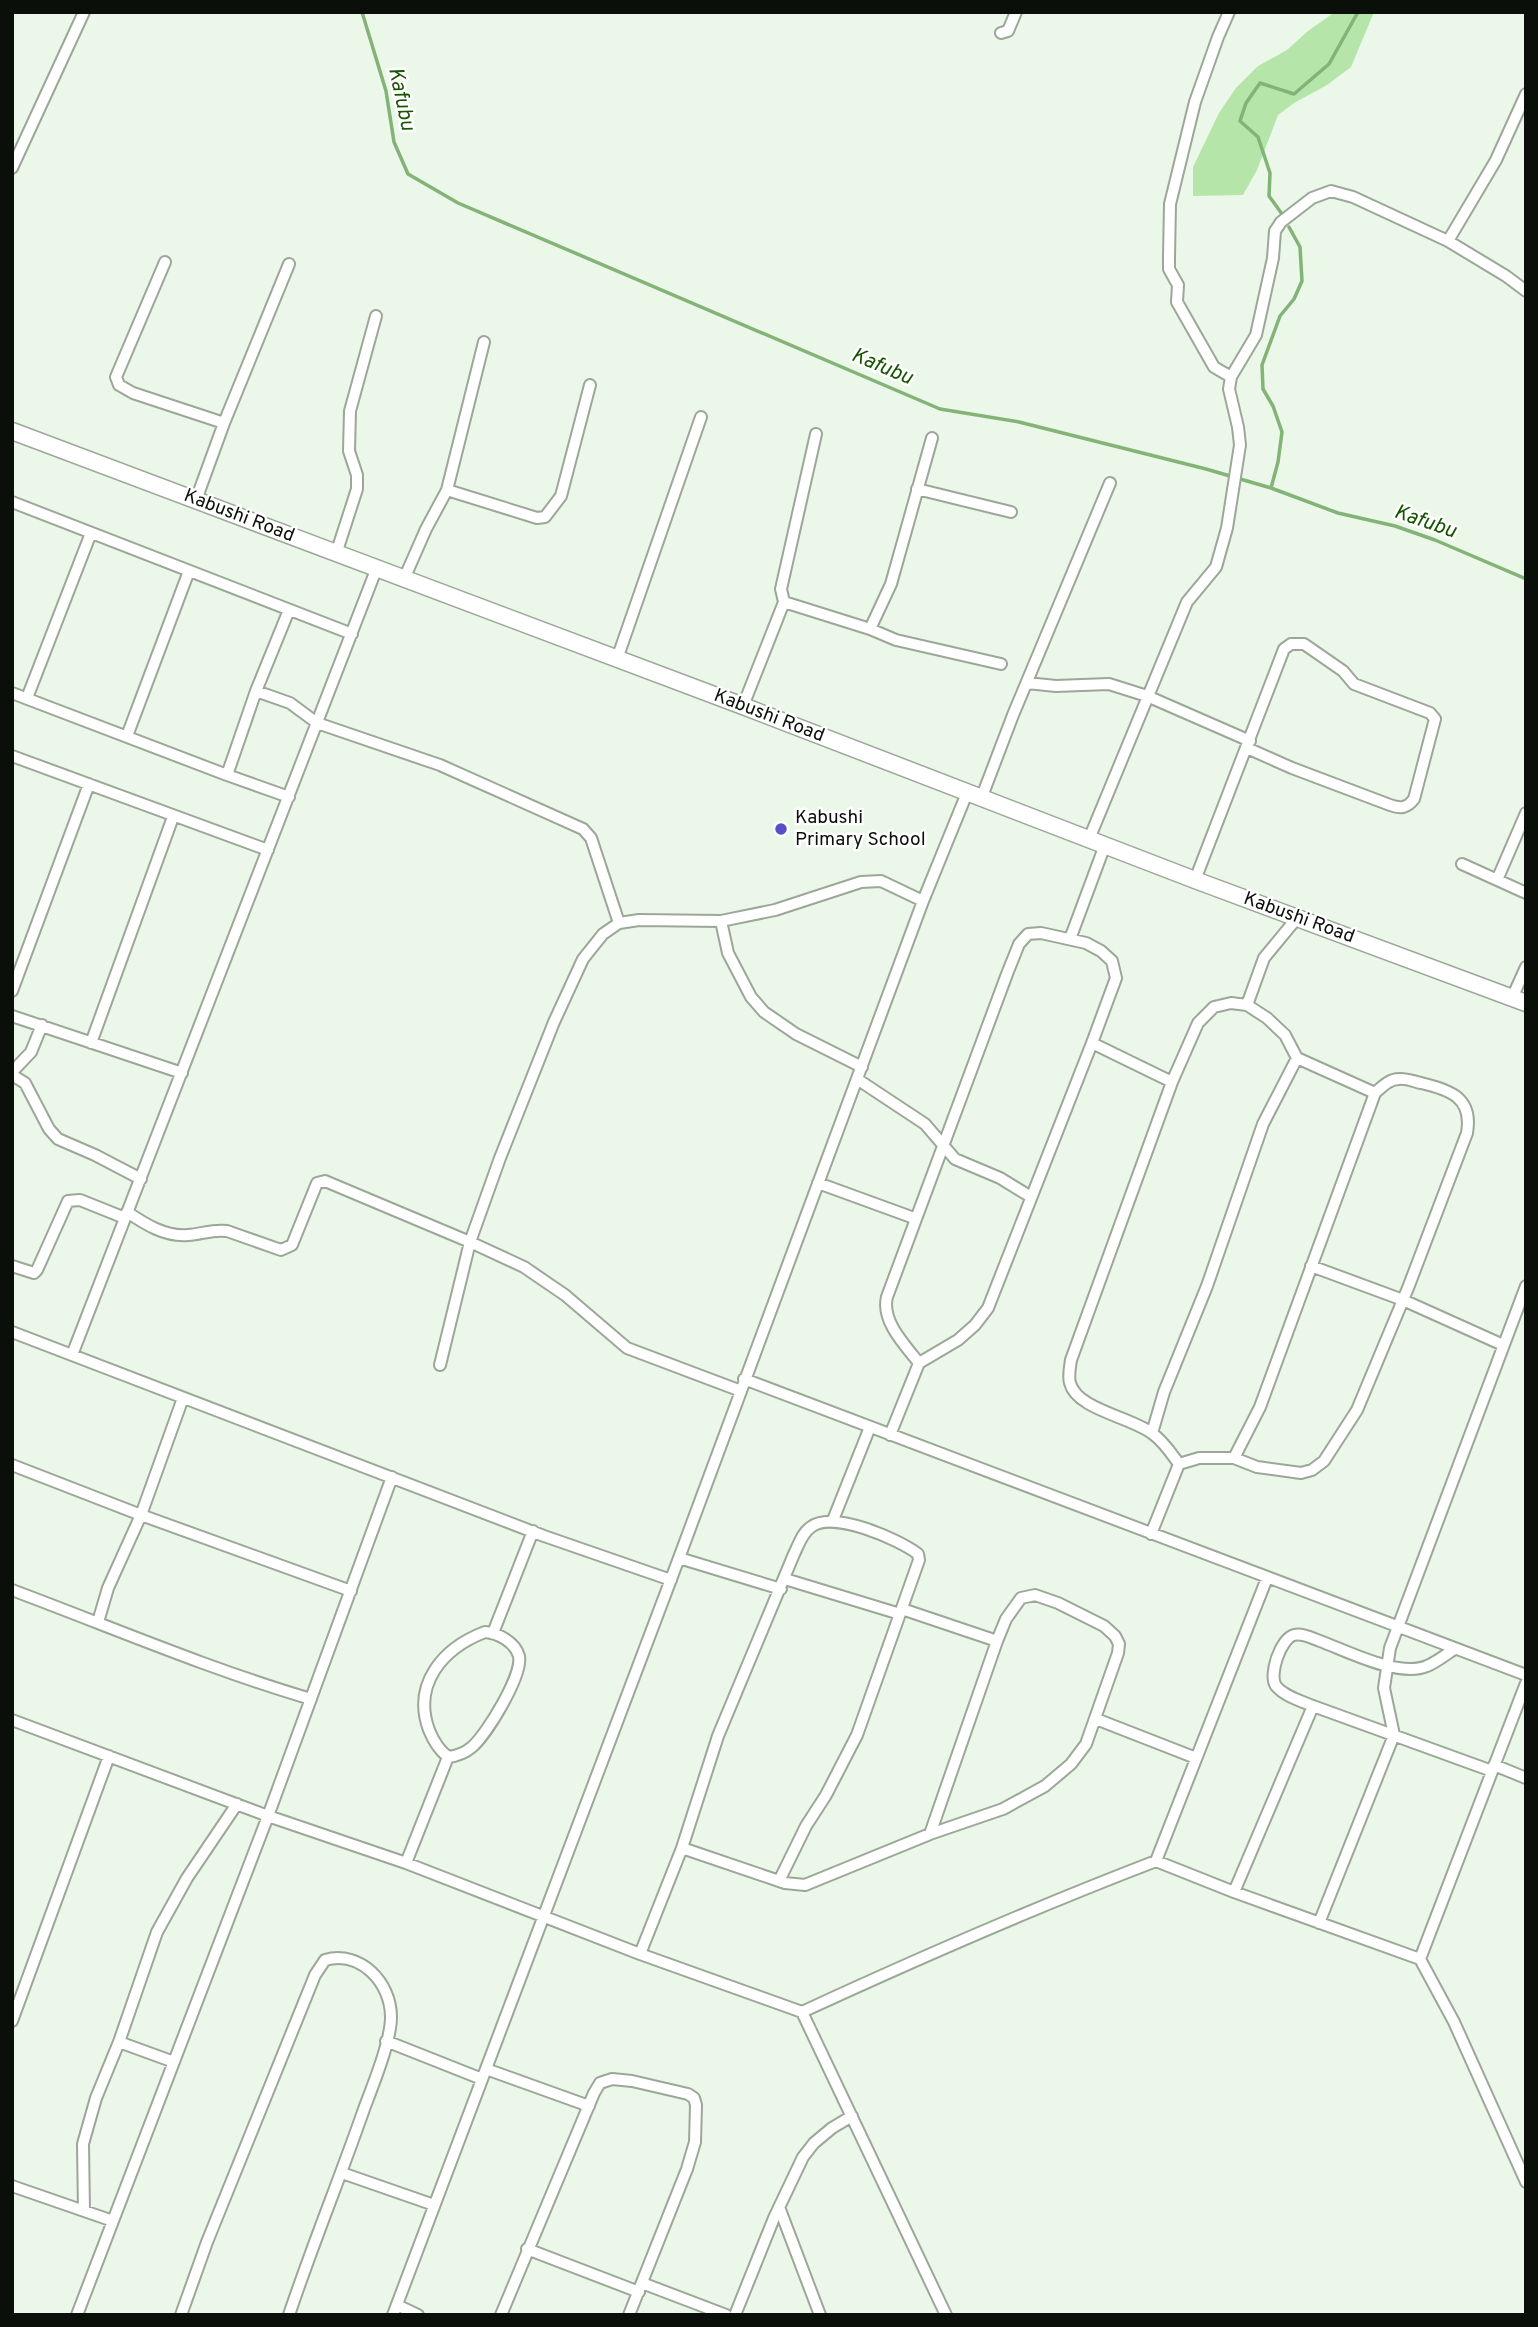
<svg xmlns="http://www.w3.org/2000/svg" width="1538" height="2327" font-family="Overpass,sans-serif">
<style>
.green{fill:#b5e5a9}
.lines{fill:none;stroke-linecap:round;stroke-linejoin:round}
.stream{stroke:#83b377;stroke-width:3.5}
.minor-casing{stroke:#9ca799;stroke-width:14}
.secondary-casing{stroke:#9ca799;stroke-width:19}
.minor{stroke:#fff;stroke-width:10}
.secondary{stroke:#fff;stroke-width:16}
.poi-dot{fill:#5650c8;stroke:#fff;stroke-width:2.5}
.labels{text-anchor:middle;dominant-baseline:central;stroke-width:5;stroke-linejoin:round;paint-order:stroke}
.street-label{font-size:19px;fill:#0b0f0a;stroke:#fff}
.poi-label{font-size:19px;fill:#0b0f0a;stroke:#fff;text-anchor:start}
.water-label{font-size:21px;font-style:italic;fill:#165500;stroke:#fff}
</style>
<rect width="100%" height="100%" fill="#ebf7e8"/>
<!-- green -->
<path class="green" d="M 1335,12 L 1374,12 L 1351,67 L 1327,85 L 1294,103 L 1278,115 L 1257,170 L 1243,195 L 1193,196 L 1193,167 L 1219,113 L 1236,88 L 1258,66 L 1287,50 L 1308,31 Z"/>
<g class="lines">
<!-- stream -->
<path class="stream" d="M 362,12 L 386,91 L 394,142 L 408,174 L 458,203 L 940,409 L 1019,422 L 1206,469 L 1271,488 L 1338,513 L 1395,526 L 1435,540 L 1526,579
M 1282,214 L 1269,196 L 1270,173 L 1258,137 L 1240,121 L 1246,103 L 1260,83 L 1294,94 L 1329,64 L 1358,12
M 1271,488 L 1278,462 L 1282,432 L 1273,406 L 1263,389 L 1262,365 L 1280,316 L 1294,299 L 1302,281 L 1300,247 L 1289,227"/>
<defs>
<path id="minor" d="M 1229,12 L 1218,37 L 1195,102 L 1170,204 L 1169,257 L 1169,269 L 1178,285 L 1177,302 L 1214,367 L 1231,377
M 1001,33 L 1008,31 L 1016,12
M 12,168 L 84,12
M 1448,241 L 1506,276 L 1526,291
M 165,262 L 116,377 L 119,385 L 133,393 L 224,423
M 917,489 L 1011,512
M 447,490 L 537,518 L 545,517 L 561,496 L 590,385
M 196,500 L 224,423 L 289,264
M 12,502 L 352,634
M 336,554 L 357,489 L 357,475 L 349,451 L 350,411 L 376,316
M 404,579 L 426,529 L 447,490 L 484,342
M 784,602 L 870,629 L 896,640 L 1001,664
M 870,629 L 891,584 L 932,438
M 617,659 L 701,417
M 1027,683 L 1056,686 L 1109,684 L 1147,696 L 1250,741
M 256,691 L 290,703 L 317,723 L 440,765 L 583,829 L 591,838 L 619,923
M 12,693 L 227,775 L 289,797
M 27,698 L 91,533
M 743,706 L 784,602 L 781,589 L 816,434
M 127,736 L 189,571
M 12,756 L 268,850
M 227,775 L 256,691 L 289,610
M 981,799 L 1013,715 L 1110,483
M 1089,839 L 1187,602 L 1216,567 L 1227,528 L 1240,445 L 1238,427 L 1229,389 L 1231,377 L 1256,335 L 1273,258 L 1275,231 L 1281,222 L 1312,198 L 1331,191 L 1353,197 L 1448,241 L 1496,160 L 1526,94
M 1462,864 L 1526,893
M 1195,880 L 1284,649 L 1291,644 L 1304,644 L 1343,671 L 1354,684 L 1430,713 L 1435,719 L 1414,799 C 1407,808 1401,809 1390,805 L 1292,768 L 1247,748
M 1497,880 L 1526,813
M 721,921 L 728,953 L 751,997 L 764,1012 L 796,1034 L 862,1067
M 1070,939 L 1105,845
M 12,991 L 89,784
M 1512,998 L 1526,967
M 1247,1005 L 1264,958 L 1297,918
M 12,1016 L 182,1073
M 91,1043 L 173,817
M 1092,1043 L 1172,1082
M 12,1072 L 31,1052 L 42,1025
M 12,1075 L 25,1083 L 49,1129 L 58,1139 L 95,1155 L 141,1179
M 857,1079 L 925,1124 L 955,1159 L 1000,1178 L 1031,1197
M 818,1183 L 914,1218
M 127,1212 C 145,1224 165,1237 188,1235 C 202,1234 213,1229 227,1231 L 281,1250 L 292,1245 L 317,1183 L 325,1181 L 470,1242 L 524,1267 L 565,1295 L 627,1348 L 741,1391
M 12,1266 L 34,1273 L 37,1270 L 68,1201 L 80,1200 L 125,1218
M 1311,1266 L 1403,1300 L 1503,1345
M 12,1332 L 544,1536 L 671,1580
M 72,1355 L 376,570
M 440,1365 L 470,1242 L 500,1158 L 554,1022 L 583,959 L 603,934 L 619,923 L 639,920 L 721,921 L 775,910 L 861,882 L 881,881 L 923,901
M 744,1379 L 1526,1675
M 1152,1433 L 1164,1392 L 1207,1286 L 1263,1124 L 1297,1058
M 890,1435 L 919,1363 L 958,1340 L 975,1325 L 988,1308 L 1092,1043 L 1116,978 L 1112,961 L 1101,951 L 1086,943 L 1041,933 L 1028,934 L 1019,944 L 1007,974 L 887,1297 C 881,1321 905,1345 919,1363
M 1179,1464 L 1199,1458 L 1234,1458 L 1257,1467 L 1301,1473 L 1312,1470 L 1324,1461 L 1357,1410 L 1408,1288 L 1467,1133 C 1473,1098 1451,1090 1421,1083 C 1415,1082 1406,1078 1399,1079 C 1389,1079 1382,1087 1375,1093 L 1260,1407 L 1234,1458
M 12,1465 L 141,1515 L 351,1591
M 833,1520 L 870,1427
M 1151,1534 L 1179,1464 C 1171,1453 1164,1442 1153,1434 C 1132,1417 1077,1410 1070,1383 C 1068,1376 1070,1367 1071,1360 L 1172,1082 L 1198,1023 L 1214,1007 L 1231,1003 L 1247,1005 L 1267,1018 L 1285,1035 L 1297,1058 L 1375,1093
M 679,1558 L 781,1589
M 785,1579 L 900,1614
M 12,1590 C 111,1627 209,1669 311,1699
M 902,1609 L 997,1641
M 98,1622 L 108,1588 L 141,1515 L 183,1398
M 485,1632 C 498,1633 515,1642 519,1656 C 523,1675 487,1734 472,1747 C 465,1753 457,1756 448,1757 C 439,1750 433,1740 429,1730 C 412,1684 443,1648 485,1632 Z
M 493,1633 L 533,1531
M 1313,1706 C 1301,1701 1284,1696 1276,1686 C 1268,1675 1281,1638 1294,1635 C 1302,1633 1312,1638 1320,1641 C 1347,1651 1399,1678 1427,1666 C 1437,1662 1446,1654 1455,1649
M 1096,1719 L 1196,1758
M 12,1720 L 268,1816 L 406,1863 L 640,1954 L 802,2012 L 946,2315
M 1494,1765 L 1526,1778
M 682,1848 L 785,1883 L 805,1885 L 930,1834 L 1003,1809 L 1045,1786 L 1071,1764 L 1086,1744 L 1118,1653 L 1119,1644 L 1115,1636 L 1104,1626 L 1058,1603 L 1035,1595 L 1021,1598 L 1006,1619 L 997,1641 L 930,1834
M 1156,1861 L 1267,1578
M 406,1863 L 448,1757
M 1234,1892 L 1313,1706 L 1492,1771
M 1319,1923 L 1394,1735 L 1384,1688 L 1390,1648 L 1526,1286
M 640,1954 L 682,1848 L 718,1736 L 794,1554 C 799,1544 802,1533 811,1527 C 833,1510 898,1539 918,1554 L 919,1560 L 857,1735 L 826,1795 L 806,1826 L 779,1881
M 1420,1959 L 1526,1683
M 802,2012 C 919,1958 1036,1907 1156,1861 L 1234,1892 L 1420,1959 L 1454,2022 L 1526,2182
M 12,2021 L 109,1756
M 386,2041 L 482,2079
M 174,2062 L 119,2042 L 157,1932 L 187,1878 L 237,1804
M 486,2069 L 589,2106
M 342,2173 L 434,2205
M 12,2186 L 113,2221
M 779,2207 L 820,2315
M 84,2211 L 83,2144 L 96,2098 L 119,2042
M 527,2249 L 639,2292
M 642,2283 L 726,2315
M 397,2305 L 418,2315
M 77,2315 L 268,1816 L 392,1477
M 181,2315 L 207,2242 L 315,1975 L 325,1960 C 360,1950 391,1982 391,2017 C 391,2041 373,2085 364,2109 C 340,2178 312,2246 289,2315
M 393,2315 L 679,1558 L 923,901 L 967,793
M 501,2315 L 594,2093 L 600,2083 L 612,2079 L 632,2081 L 688,2094 L 694,2098 L 696,2105 L 695,2142 L 687,2169 L 629,2315
M 735,2315 L 774,2218 L 803,2157 L 814,2143 L 832,2128 L 852,2116"/>
<path id="secondary" d="M 12,431 L 743,706 L 1195,880 L 1526,1003"/>
</defs>
<!-- minor casing -->
<use href="#minor" class="minor-casing"/>
<!-- secondary casing -->
<use href="#secondary" class="secondary-casing"/>
<!-- minor -->
<use href="#minor" class="minor"/>
<!-- secondary -->
<use href="#secondary" class="secondary"/>
</g>
<!-- markers -->
<circle class="poi-dot" cx="781" cy="829" r="7"/>
<g class="labels">
<!-- street labels -->
<g class="street-label">
<text transform="translate(239 516) rotate(21)">Kabushi Road</text>
<text transform="translate(769 716) rotate(21)">Kabushi Road</text>
<text transform="translate(1299 918) rotate(20)">Kabushi Road</text>
</g>
<!-- poi labels -->
<g class="poi-label">
<text x="795" y="818">Kabushi<tspan x="795" dy="22">Primary School</tspan></text>
</g>
<!-- water labels -->
<g class="water-label">
<text transform="translate(401 99) rotate(78)">Kafubu</text>
<text transform="translate(882 367) rotate(23)">Kafubu</text>
<text transform="translate(1425 522) rotate(19)">Kafubu</text>
</g>
</g>
<!-- border -->
<rect width="1538" height="2327" fill="none" stroke="#0b0f0a" stroke-width="28"/>
</svg>
